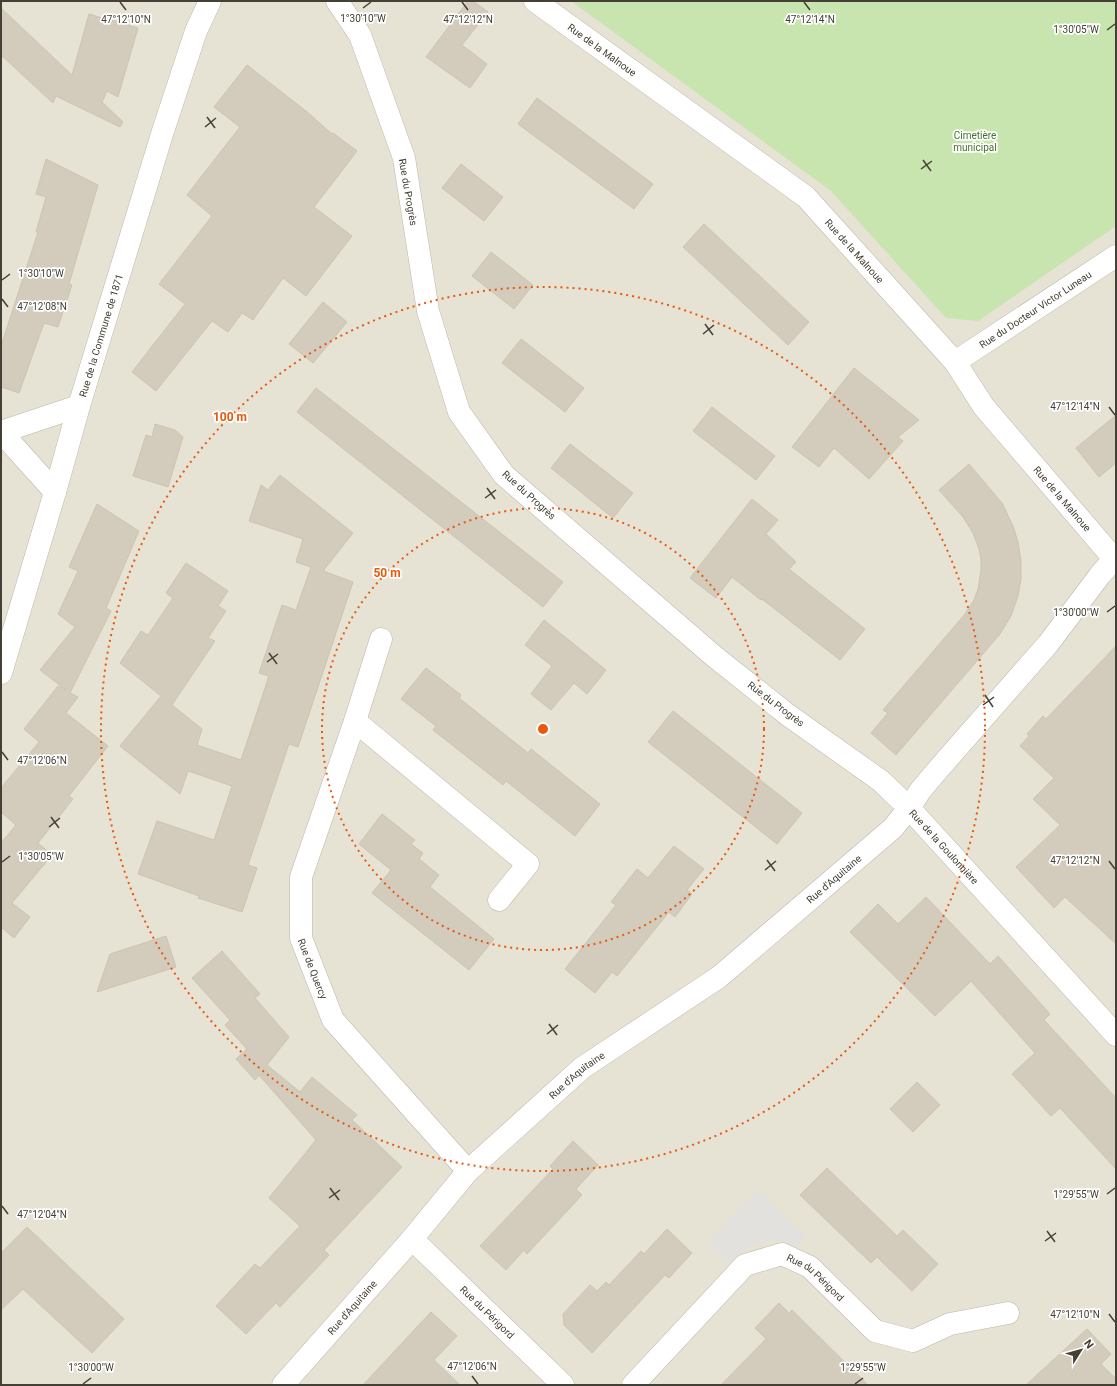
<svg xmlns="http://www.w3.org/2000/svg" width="1117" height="1386" font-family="Roboto,sans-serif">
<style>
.residential{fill:#e6e2d4}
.green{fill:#c8e5b0}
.parking{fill:#e3e1de}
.building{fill:#d3ccbc;stroke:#cdc4af}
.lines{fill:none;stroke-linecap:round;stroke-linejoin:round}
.minor-casing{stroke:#bdb7a9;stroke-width:23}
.minor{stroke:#fff;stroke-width:22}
.ticks{fill:none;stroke:#444035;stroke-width:1.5}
.ring{fill:none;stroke:#e8590c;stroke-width:2;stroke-dasharray:2 4}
.labels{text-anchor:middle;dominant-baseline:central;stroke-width:3.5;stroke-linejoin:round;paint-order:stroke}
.street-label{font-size:10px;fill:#444035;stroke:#fff}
.park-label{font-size:10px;fill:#41732c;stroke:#fff}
.ticks-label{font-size:10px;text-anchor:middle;fill:#444035;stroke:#fff;stroke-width:3.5;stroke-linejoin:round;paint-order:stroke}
.centre{fill:#e8590c;stroke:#fff;stroke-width:2}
.ring-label{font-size:12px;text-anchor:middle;font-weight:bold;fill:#e8590c;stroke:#fff;stroke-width:3.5;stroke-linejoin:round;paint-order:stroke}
</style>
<rect width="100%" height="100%" fill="#f2efe6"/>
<!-- residential -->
<path class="residential" d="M 1,1 L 1116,1 L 1116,1385 L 1,1385 Z"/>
<!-- green -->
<path class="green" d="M 571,1 L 1116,1 L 1116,226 L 978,321 L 946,318 L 831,191 Z"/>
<!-- parking -->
<path class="parking" d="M 758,1191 L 807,1237 L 799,1246 L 772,1240 L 748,1247 L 730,1265 L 708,1243 L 732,1215 Z"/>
<!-- building -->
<path class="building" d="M 468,1 L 473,1 L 488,12 L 462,45 L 487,64 L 470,88 L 426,57 Z
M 1,8 L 72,75 L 89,14 L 102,18 L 103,17 L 138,28 L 118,97 L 107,91 L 102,102 L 123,122 L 120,127 L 56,96 L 53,103 L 1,55 Z
M 247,65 L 306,111 L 332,134 L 333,133 L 357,151 L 314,207 L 352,236 L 306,296 L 283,278 L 253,320 L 242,313 L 228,332 L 212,321 L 156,391 L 132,372 L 185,304 L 159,284 L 212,216 L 187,195 L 240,127 L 214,107 Z
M 537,98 L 653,184 L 634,209 L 518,124 Z
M 46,159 L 98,185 L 69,284 L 72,285 L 58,327 L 44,323 L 19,393 L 1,387 L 1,346 L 38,232 L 36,232 L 46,197 L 36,194 Z
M 461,164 L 503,197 L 484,221 L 442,188 Z
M 704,224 L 809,322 L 788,345 L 683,247 Z
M 491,252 L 533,285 L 514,309 L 472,276 Z
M 323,302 L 347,322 L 313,363 L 289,344 Z
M 521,339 L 584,388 L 565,412 L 502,363 Z
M 854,368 L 919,420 L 898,437 L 903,441 L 869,479 L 834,448 L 819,467 L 792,447 Z
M 316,388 L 563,582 L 543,607 L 297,412 Z
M 712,407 L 775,456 L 756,480 L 693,431 Z
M 1116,415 L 1116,463 L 1099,477 L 1076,448 Z
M 155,424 L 175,430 L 183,437 L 168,487 L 133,476 L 146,435 L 152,437 Z
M 570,444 L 633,493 L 613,518 L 551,468 Z
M 969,464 L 1002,503 L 1013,526 L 1018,542 L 1021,561 L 1021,579 L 1018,596 L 1011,616 L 1000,634 L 896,755 L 871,733 L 888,713 L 883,710 L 965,614 L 974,600 L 978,589 L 981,570 L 981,559 L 979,549 L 973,533 L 963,517 L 939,490 Z
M 280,475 L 353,533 L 323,571 L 353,582 L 298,747 L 289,744 L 248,865 L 257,868 L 242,912 L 198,898 L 199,896 L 138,874 L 157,821 L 214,840 L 232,786 L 188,771 L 180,794 L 120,746 L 161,696 L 120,663 L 141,631 L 148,635 L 173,598 L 166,593 L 186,563 L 228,591 L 218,606 L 226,611 L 208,638 L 215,641 L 172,705 L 202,729 L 197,745 L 241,760 L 269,676 L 259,673 L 282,605 L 296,610 L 311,567 L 296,562 L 303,539 L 249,521 L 261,485 L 268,490 Z
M 752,499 L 778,520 L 766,534 L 796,562 L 789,569 L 865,629 L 840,660 L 762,599 L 761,600 L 732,577 L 716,598 L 690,578 Z
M 97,504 L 139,531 L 106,608 L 111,611 L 70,693 L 78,697 L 66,713 L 108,746 L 69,796 L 73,799 L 38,843 L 52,855 L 12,903 L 30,917 L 14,938 L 1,927 L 1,843 L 16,825 L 1,812 L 1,788 L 39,742 L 24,729 L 58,686 L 66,690 L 40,670 L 75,627 L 58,614 L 78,571 L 69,567 Z
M 544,620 L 606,670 L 587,694 L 574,683 L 551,710 L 531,694 L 552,666 L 525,645 Z
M 1116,646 L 1116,944 L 1065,897 L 1054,908 L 1016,867 L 1060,825 L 1033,799 L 1054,778 L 1020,746 L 1029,736 L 1027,734 L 1043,716 L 1046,719 Z
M 426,668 L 461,695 L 459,698 L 528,753 L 531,749 L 600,804 L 575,836 L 506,781 L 503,785 L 433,730 L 436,726 L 401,699 Z
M 673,711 L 802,813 L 777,844 L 648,742 Z
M 382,814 L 415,840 L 411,844 L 423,853 L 419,859 L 439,875 L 430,887 L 494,939 L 469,970 L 372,893 L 391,870 L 359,844 Z
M 674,846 L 704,869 L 687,890 L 692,894 L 675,917 L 669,912 L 617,976 L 612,972 L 595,993 L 565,969 L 616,905 L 611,902 L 637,869 L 648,878 Z
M 926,897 L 990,964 L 998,956 L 1050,1014 L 1044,1020 L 1116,1098 L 1116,1169 L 1060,1108 L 1051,1116 L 1012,1074 L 1035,1053 L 971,981 L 935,1016 L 850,932 L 878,904 L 898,924 Z
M 166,936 L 176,967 L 97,992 L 110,954 Z
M 222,951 L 260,994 L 255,998 L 289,1037 L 267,1065 L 300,1092 L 312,1077 L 357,1115 L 352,1120 L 402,1167 L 324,1250 L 329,1255 L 280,1307 L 276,1303 L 246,1334 L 216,1306 L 255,1264 L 260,1268 L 300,1226 L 269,1198 L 316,1140 L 259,1075 L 255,1080 L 236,1059 L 247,1049 L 225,1025 L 230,1020 L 192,978 Z
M 917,1082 L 940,1105 L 913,1132 L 890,1109 Z
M 573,1141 L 598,1165 L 576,1189 L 582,1195 L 527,1254 L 524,1250 L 506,1270 L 480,1246 L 553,1169 L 550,1166 Z
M 827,1168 L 897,1236 L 903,1230 L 938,1264 L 912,1291 L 877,1257 L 871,1263 L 800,1195 Z
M 27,1227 L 124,1319 L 92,1353 L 23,1289 L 1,1310 L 1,1253 Z
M 667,1229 L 692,1253 L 669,1278 L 665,1275 L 592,1353 L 564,1325 L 563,1314 L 590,1285 L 597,1291 L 606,1282 L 609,1285 L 641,1251 L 644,1254 Z
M 779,1303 L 789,1313 L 792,1310 L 868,1385 L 721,1385 L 766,1339 L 755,1328 Z
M 431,1312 L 457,1336 L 434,1360 L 460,1385 L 363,1385 Z
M 1087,1329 L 1111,1354 L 1101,1364 L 1116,1379 L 1116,1385 L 1026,1385 Z"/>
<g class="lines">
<defs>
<g id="minor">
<path id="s1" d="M 535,1 L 806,197 L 955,362 L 984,407 L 1116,561"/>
<path id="s2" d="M 955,362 L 1116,256"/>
<path d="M 1,432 L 79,406"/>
<path d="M 1,432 L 55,492"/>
<path id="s3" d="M 1114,559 L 1100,575 L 1048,644 L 935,773 L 920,791 L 909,808 L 1116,1035"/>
<path id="s4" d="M 381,639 L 355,721 L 301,877 L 301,938 L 333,1020 L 468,1171"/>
<path id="s5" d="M 1,673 L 55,492 L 79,406 L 163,131 L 196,31 L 210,1"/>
<path d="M 355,721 L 528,864 L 499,900"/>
<path id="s6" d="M 412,1239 L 563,1385"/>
<path id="s7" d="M 283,1385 L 412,1239 L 468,1171 L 582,1068 L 719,977 L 893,828 L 909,808 L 881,781 L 788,715 L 715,657 L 504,475 L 459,412 L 428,311 L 404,158 L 360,35 L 337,1"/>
<path id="s8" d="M 633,1385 L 745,1265 L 782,1254 L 810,1267 L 875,1331 L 913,1341 L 950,1324 L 1008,1313"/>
</g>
</defs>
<!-- minor casing -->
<use href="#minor" class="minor-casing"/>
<!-- minor -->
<use href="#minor" class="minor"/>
</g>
<!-- ticks -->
<path class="ticks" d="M 120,2 L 126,10M 462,2 L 468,10M 804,2 L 810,10M 363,8 L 371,2M 1107,30 L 1115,24M 207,117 L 215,128M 205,127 L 216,118M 923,160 L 931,171M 921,169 L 932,161M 2,280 L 10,274M 2,299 L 8,307M 705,324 L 713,335M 703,334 L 714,325M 1109,407 L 1115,415M 487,488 L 495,499M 485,498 L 496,490M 1107,612 L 1115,606M 269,653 L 277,664M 267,662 L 278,654M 985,695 L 993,707M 983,705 L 994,697M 2,752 L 8,760M 51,817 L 59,828M 49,827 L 60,818M 767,860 L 775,871M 1109,861 L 1115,869M 2,862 L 10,856M 765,870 L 776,861M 549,1024 L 557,1035M 547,1034 L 558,1025M 330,1188 L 339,1200M 1107,1194 L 1115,1188M 329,1198 L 340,1190M 2,1206 L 8,1214M 1047,1231 L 1055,1242M 1045,1241 L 1056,1233M 1109,1314 L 1115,1322M 472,1376 L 478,1384M 83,1384 L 91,1378M 855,1384 L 863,1378"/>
<!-- distance rings -->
<g class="ring">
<circle cx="543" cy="729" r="221"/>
<circle cx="543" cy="729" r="442"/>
</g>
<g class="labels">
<!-- street labels -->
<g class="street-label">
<text stroke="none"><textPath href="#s1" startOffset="83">Rue de la Malnoue</textPath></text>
<text transform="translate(408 192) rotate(80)">Rue du Progrès</text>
<text stroke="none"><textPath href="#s1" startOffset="407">Rue de la Malnoue</textPath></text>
<text stroke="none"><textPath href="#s2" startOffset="96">Rue du Docteur Victor Luneau</textPath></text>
<text stroke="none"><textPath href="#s5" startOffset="352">Rue de la Commune de 1871</textPath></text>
<text transform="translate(529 495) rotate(42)">Rue du Progrès</text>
<text stroke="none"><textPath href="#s1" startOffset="731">Rue de la Malnoue</textPath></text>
<text transform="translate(776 704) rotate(37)">Rue du Progrès</text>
<text stroke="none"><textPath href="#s3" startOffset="375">Rue de la Goulonnière</textPath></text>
<text stroke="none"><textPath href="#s7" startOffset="752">Rue d'Aquitaine</textPath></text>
<text stroke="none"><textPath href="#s4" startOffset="345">Rue de Quercy</textPath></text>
<text stroke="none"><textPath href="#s7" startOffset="428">Rue d'Aquitaine</textPath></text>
<text stroke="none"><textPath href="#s8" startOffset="244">Rue du Périgord</textPath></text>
<text stroke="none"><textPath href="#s7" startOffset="104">Rue d'Aquitaine</textPath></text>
<text stroke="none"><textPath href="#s6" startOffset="105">Rue du Périgord</textPath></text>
</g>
<!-- park labels -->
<g class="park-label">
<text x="975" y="135">Cimetière<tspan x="975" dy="12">municipal</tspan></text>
</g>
</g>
<g class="ticks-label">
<text x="363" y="22">1°30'10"W</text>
<text x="126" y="23">47°12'10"N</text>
<text x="468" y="23">47°12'12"N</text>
<text x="810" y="23">47°12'14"N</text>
<text x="1076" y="33">1°30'05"W</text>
<text x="41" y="277">1°30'10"W</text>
<text x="42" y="310">47°12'08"N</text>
<text x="1075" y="410">47°12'14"N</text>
<text x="1076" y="616">1°30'00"W</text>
<text x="42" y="764">47°12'06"N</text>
<text x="41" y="860">1°30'05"W</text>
<text x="1075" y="864">47°12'12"N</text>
<text x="1076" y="1198">1°29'55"W</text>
<text x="42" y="1218">47°12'04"N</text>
<text x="1075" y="1318">47°12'10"N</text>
<text x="472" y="1370">47°12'06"N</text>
<text x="91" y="1371">1°30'00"W</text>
<text x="863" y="1371">1°29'55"W</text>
</g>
<circle cx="543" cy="729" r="6" class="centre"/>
<g class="ring-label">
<text x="230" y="421">100 m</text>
<text x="387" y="577">50 m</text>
</g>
<!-- border -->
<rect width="1117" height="1386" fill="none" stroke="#444035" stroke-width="4"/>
<!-- north arrow -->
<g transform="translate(1081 1350) rotate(53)" stroke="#ffffff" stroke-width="3" paint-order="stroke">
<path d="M0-3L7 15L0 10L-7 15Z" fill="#444035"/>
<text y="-6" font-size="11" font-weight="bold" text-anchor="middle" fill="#444035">N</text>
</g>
</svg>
